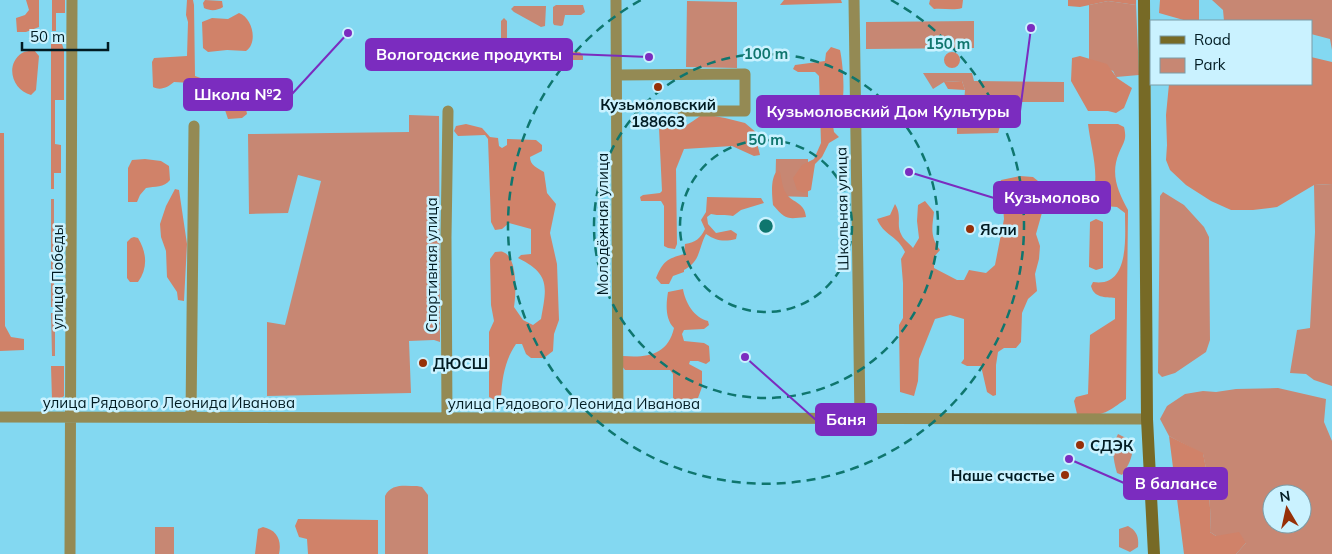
<svg xmlns="http://www.w3.org/2000/svg" width="1332" height="554" font-family="Mulish,sans-serif">
<style>
.green{fill:#c78773;fill-rule:evenodd}
.forest{fill:#d08269}
.lines{fill:none;stroke-linecap:round;stroke-linejoin:round}
.minor{stroke:#948a54;stroke-width:11}
.secondary{stroke:#776a26;stroke-width:12}
.ring{fill:none;stroke:#0f766e;stroke-width:2.5;stroke-dasharray:9 6}
.poi-dot{fill:#963008;stroke:#caf2ff;stroke-width:2}
.labels{text-anchor:middle;dominant-baseline:central;stroke-width:5;stroke-linejoin:round;paint-order:stroke}
.poi-label{font-size:15px;font-weight:bold;fill:#011b22;stroke:#caf2ff;text-anchor:start}
.street-label{font-size:15px;fill:#011b22;stroke:#caf2ff}
.centre{fill:#0f766e;stroke:#caf2ff;stroke-width:2.5}
.ring-label{font-size:15px;text-anchor:middle;font-weight:bold;fill:#0f766e;stroke:#caf2ff;stroke-width:5;stroke-linejoin:round;paint-order:stroke}
.leader{fill:none;stroke:#7b2cbf;stroke-width:2}
.callout-dot{fill:#7b2cbf;stroke:#caf2ff;stroke-width:2}
.callout{fill:#7b2cbf;stroke:#7b2cbf;stroke-width:2}
.callout-label{font-size:16px;text-anchor:middle;font-weight:bold;fill:#fff}
</style>
<rect width="100%" height="100%" fill="#83d8f1"/>
<!-- green -->
<path class="green" d="M 1212,0 L 1332,0 L 1332,50 L 1330,39 L 1311,34 L 1311,21 L 1224,21 L 1223,10 Z
M 687,1 L 737,2 L 737,68 L 686,67 Z
M 1108,1 L 1136,5 L 1139,75 L 1116,77 L 1113,71 L 1089,60 L 1089,5 Z
M 556,5 L 583,5 L 585,12 L 581,15 L 565,15 L 563,25 L 561,26 L 554,25 L 553,23 L 553,7 Z
M 514,6 L 546,6 L 545,26 L 541,27 L 514,12 L 511,9 Z
M 504,18 L 507,21 L 507,48 L 504,51 L 501,48 L 501,21 Z
M 974,21 L 974,48 L 866,49 L 866,22 Z
M 557,40 L 564,41 L 565,51 L 580,52 L 583,56 L 583,60 L 555,60 L 554,43 Z
M 923,73 L 972,73 L 974,81 L 1064,82 L 1064,102 L 1002,102 L 1001,123 L 998,133 L 957,134 L 957,127 L 868,128 L 868,122 L 933,120 L 932,108 L 947,116 L 963,116 L 965,90 L 962,81 L 944,82 L 933,89 Z
M 409,115 L 439,116 L 440,342 L 434,340 L 409,341 L 411,393 L 267,396 L 267,322 L 285,325 L 321,181 L 298,175 L 288,213 L 249,214 L 248,134 L 409,132 Z
M 776,159 L 808,159 L 808,197 L 775,196 Z
M 1332,184 L 1332,386 L 1314,380 L 1306,374 L 1290,373 L 1297,330 L 1310,328 L 1315,232 L 1314,185 Z
M 1163,192 L 1184,205 L 1204,227 L 1209,237 L 1210,340 L 1206,352 L 1175,373 L 1162,377 L 1158,373 L 1160,196 Z
M 51,199 L 54,199 L 54,307 L 51,307 Z
M 51,313 L 55,313 L 55,356 L 52,356 Z
M 1278,388 L 1326,399 L 1324,422 L 1332,441 L 1332,554 L 1236,554 L 1246,543 L 1216,536 L 1210,532 C 1211,505 1209,480 1203,454 L 1169,436 L 1160,419 L 1167,406 L 1185,394 L 1203,391 L 1216,392 L 1236,389 ZM 1272,494 L 1302,494 L 1302,524 L 1272,524 Z
M 1118,434 L 1132,441 C 1134,455 1130,463 1122,475 L 1117,473 C 1113,459 1111,447 1118,434 Z
M 417,486 L 422,487 L 428,495 L 428,554 L 385,554 L 385,496 C 391,483 405,486 417,486 Z
M 1128,526 C 1137,531 1139,537 1138,547 L 1130,552 L 1119,547 L 1119,529 Z
M 155,527 L 174,527 L 174,554 L 155,554 Z"/>
<!-- forest -->
<path class="forest" d="M 26,0 L 39,0 L 39,27 L 26,32 L 17,32 L 16,18 L 25,15 L 29,10 Z
M 52,0 L 65,0 L 65,13 L 56,13 L 56,31 L 52,31 Z
M 187,0 L 193,0 L 194,5 L 195,76 L 209,81 L 209,84 L 174,82 C 168,87 161,91 153,87 L 152,62 L 154,58 L 187,56 L 188,22 L 186,15 Z
M 205,0 L 222,1 L 223,7 C 217,11 210,11 204,8 L 203,3 Z
M 784,0 L 841,0 L 842,3 L 780,5 Z
M 930,0 L 963,0 L 962,8 C 953,11 944,8 934,9 L 929,4 Z
M 1068,0 L 1136,0 L 1136,5 L 1108,1 L 1080,7 L 1068,6 Z
M 1160,0 L 1199,0 L 1199,21 L 1187,21 L 1159,13 Z
M 239,13 C 253,18 258,43 246,51 L 227,50 L 208,52 L 203,48 L 202,22 L 212,18 L 228,19 Z
M 51,43 L 62,44 L 64,50 L 64,100 L 55,100 L 55,144 L 61,145 L 61,173 L 54,173 L 54,189 L 51,189 Z
M 831,47 L 840,50 C 843,64 846,98 840,111 C 839,114 834,117 832,120 L 834,132 L 839,137 L 829,143 L 822,157 L 815,164 L 811,190 L 804,193 L 797,190 L 793,178 L 802,165 L 814,159 L 821,143 L 819,76 L 815,72 L 798,72 L 793,69 L 795,65 L 825,61 L 826,53 Z
M 34,50 L 39,56 L 36,90 L 31,95 C 13,91 4,65 22,53 C 25,51 30,51 34,50 Z
M944 60a8 8 0 1 1 16 0a8 8 0 1 1-16 0Z
M 1080,56 L 1107,64 L 1117,78 L 1132,88 L 1124,108 L 1116,113 L 1108,111 L 1088,111 L 1071,81 L 1072,58 Z
M 1311,57 L 1332,62 L 1332,184 L 1314,185 L 1277,207 L 1253,210 L 1231,210 L 1211,201 L 1186,185 L 1170,170 L 1166,160 L 1167,145 L 1166,115 L 1169,84 L 1311,84 Z
M 962,81 L 965,90 L 948,89 L 944,82 Z
M 241,106 L 246,109 L 247,114 L 242,118 L 228,119 L 225,110 L 231,107 Z
M 703,114 L 725,118 L 745,123 L 758,134 L 757,143 L 760,155 L 754,156 L 732,146 L 684,149 L 676,169 L 677,244 L 675,249 L 668,248 L 664,246 L 664,206 L 661,201 L 641,201 L 640,197 L 643,195 L 660,193 L 662,191 L 659,128 L 652,124 L 634,124 L 631,122 L 633,116 L 661,116 C 677,137 685,126 703,114 Z
M 466,124 L 482,128 L 490,137 L 498,138 L 499,146 L 502,148 L 507,145 L 507,139 L 536,140 L 542,145 L 542,151 L 530,157 C 530,165 537,168 544,172 L 547,193 L 556,204 L 550,233 L 557,264 L 559,320 L 554,334 L 553,351 L 544,358 L 531,358 L 526,354 L 522,344 L 516,344 C 505,360 502,378 501,398 L 497,401 L 489,397 L 489,332 L 494,321 L 491,305 L 490,259 L 495,252 C 498,252 501,251 503,252 C 518,257 516,294 514,307 L 523,320 L 533,325 L 541,319 C 547,286 550,274 518,258 L 521,255 L 531,254 L 531,229 L 509,223 L 502,229 L 495,230 L 491,222 L 488,139 L 485,135 L 458,136 L 454,131 L 456,126 Z
M 1088,124 L 1118,124 L 1124,127 C 1127,140 1124,141 1119,153 C 1110,174 1118,192 1128,210 L 1126,399 C 1104,414 1105,416 1077,414 L 1074,401 L 1076,397 L 1088,394 L 1090,335 L 1115,319 L 1115,298 C 1105,297 1094,298 1091,286 L 1093,282 C 1130,288 1125,237 1125,213 L 1117,207 L 1091,205 C 1088,196 1093,192 1095,183 C 1097,166 1090,142 1088,124 Z
M 0,133 L 4,133 L 5,326 L 11,337 L 24,339 L 24,350 L 0,351 Z
M 145,159 L 161,161 L 169,166 L 170,180 C 164,188 155,186 146,188 L 140,195 L 137,202 L 128,202 L 128,168 L 132,160 Z
M 778,170 L 780,172 C 782,180 782,189 788,196 C 795,203 805,204 806,217 C 787,219 786,220 773,205 C 772,195 770,177 778,170 Z
M 1020,176 L 1033,177 L 1038,181 L 1042,188 L 1045,202 L 1036,234 L 1040,246 L 1039,259 L 1035,274 L 1037,291 L 1028,299 L 1022,313 L 1021,342 L 1016,348 L 1004,348 L 998,352 L 996,365 L 996,395 L 993,396 L 987,392 L 981,366 L 967,366 L 961,363 L 964,359 L 964,319 L 950,315 L 935,319 L 919,359 L 918,381 L 914,396 L 900,392 L 899,325 L 903,318 L 903,283 L 901,259 L 905,252 C 898,236 883,235 877,219 L 890,215 L 895,204 C 903,217 895,224 902,236 C 904,240 910,244 913,248 L 919,238 L 917,221 L 918,205 L 925,201 L 934,212 C 932,228 930,237 940,250 L 934,257 L 934,268 L 957,280 L 964,280 L 969,270 L 986,273 L 995,265 L 1004,219 L 1003,207 L 1008,197 L 1006,190 L 998,190 L 1001,180 Z
M 175,189 L 179,190 L 187,244 L 184,301 L 178,300 L 177,292 L 167,277 L 166,251 L 161,237 L 160,224 L 166,206 Z
M 707,197 L 758,198 L 761,198 L 764,203 L 741,210 L 733,216 C 725,214 719,216 711,214 L 707,217 L 708,224 L 716,233 L 731,230 L 737,234 L 736,239 C 724,242 716,241 706,234 C 698,249 701,261 684,270 L 684,272 L 673,276 L 669,284 L 661,284 L 656,278 C 663,261 667,259 684,254 L 685,244 C 696,242 700,239 705,229 L 701,220 L 706,212 Z
M 1096,219 L 1103,222 L 1103,268 L 1096,270 L 1089,267 L 1090,222 Z
M 134,237 L 138,238 C 147,253 148,268 138,282 L 130,282 L 127,278 L 127,242 L 131,238 Z
M 683,289 C 685,302 694,318 708,321 L 709,325 L 704,329 L 684,330 L 682,334 L 684,341 L 704,343 L 709,346 L 710,361 L 706,364 L 698,361 L 690,361 L 689,364 L 702,371 L 702,387 L 698,398 L 677,401 L 673,398 L 673,374 L 670,370 L 625,370 L 622,366 L 623,356 C 647,358 668,355 674,328 C 665,319 666,304 668,292 Z
M 51,366 L 64,366 L 64,396 L 59,400 L 52,400 Z
M 1169,436 L 1203,453 C 1209,480 1211,505 1210,532 L 1216,536 L 1239,532 L 1246,543 L 1236,554 L 1184,554 Z
M 298,519 L 378,520 L 378,554 L 308,554 L 307,539 L 299,537 L 295,526 Z
M 263,527 C 277,530 282,540 279,554 L 255,554 L 258,529 Z"/>
<g class="lines">
<!-- minor -->
<path class="minor" d="M 616,0 L 618,418
M 854,0 L 860,419
M 617,75 L 745,74 L 745,111 L 683,111
M 0,417 L 1147,419
M 191,417 L 194,126
M 447,418 L 446,237 L 448,111
M 70,554 L 72,0"/>
<!-- secondary -->
<path class="secondary" d="M 1144,0 L 1147,419 L 1154,554"/>
</g>
<!-- distance rings -->
<g class="ring">
<circle cx="766" cy="226" r="86"/>
<circle cx="766" cy="226" r="172"/>
<path d="M891 0A258 258 0 1 1 641 0"/>
</g>
<!-- markers -->
<g class="poi-dot">
<circle cx="658" cy="87" r="5"/>
<circle cx="970" cy="229" r="5"/>
<circle cx="423" cy="363" r="5"/>
<circle cx="1080" cy="445" r="5"/>
<circle cx="1065" cy="475" r="5"/>
</g>
<g class="labels">
<!-- poi labels -->
<g class="poi-label">
<text x="658" y="104" text-anchor="middle">Кузьмоловский<tspan x="658" dy="17">188663</tspan></text>
<text x="980" y="229">Ясли</text>
<text x="433" y="363">ДЮСШ</text>
<text x="1090" y="445">СДЭК</text>
<text x="1055" y="475" text-anchor="end">Наше счастье</text>
</g>
<!-- street labels -->
<g class="street-label">
<text transform="translate(842 209) rotate(-91)">Школьная улица</text>
<text transform="translate(602 224) rotate(-90)">Молодёжная улица</text>
<text transform="translate(431 265) rotate(-90)">Спортивная улица</text>
<text transform="translate(57 277) rotate(-90)">улица Победы</text>
<text x="169" y="402">улица Рядового Леонида Иванова</text>
<text x="574" y="403">улица Рядового Леонида Иванова</text>
</g>
</g>
<circle cx="766" cy="226" r="8" class="centre"/>
<g class="ring-label">
<text x="948" y="49">150 m</text>
<text x="766" y="59">100 m</text>
<text x="766" y="145">50 m</text>
</g>
<!-- callouts -->
<path class="leader" d="M649 57L572 54M348 33L292 94M1031 28L1020 111M909 172L994 198M745 357L816 420M1069 459L1124 483"/>
<g class="callout-dot">
<circle cx="649" cy="57" r="5"/>
<circle cx="348" cy="33" r="5"/>
<circle cx="1031" cy="28" r="5"/>
<circle cx="909" cy="172" r="5"/>
<circle cx="745" cy="357" r="5"/>
<circle cx="1069" cy="459" r="5"/>
</g>
<g class="callout">
<rect x="366" y="39" width="206" height="31" rx="5"/>
<rect x="184" y="79" width="108" height="31" rx="5"/>
<rect x="757" y="96" width="263" height="31" rx="5"/>
<rect x="994" y="182" width="116" height="31" rx="5"/>
<rect x="816" y="404" width="60" height="31" rx="5"/>
<rect x="1124" y="468" width="103" height="31" rx="5"/>
</g>
<g class="callout-label">
<text x="469" y="60">Вологодские продукты</text>
<text x="238" y="100">Школа №2</text>
<text x="888" y="117">Кузьмоловский Дом Культуры</text>
<text x="1052" y="203">Кузьмолово</text>
<text x="846" y="425">Баня</text>
<text x="1176" y="489">В балансе</text>
</g>
<!-- legend -->
<rect x="1150" y="20" width="162" height="65" fill="#caf2ff" stroke="#7a9ca7"/>
<rect x="1160" y="36" width="25" height="8" fill="#776a26" stroke="#7a9ca7"/>
<text x="1194" y="45" font-size="15" fill="#011b22">Road</text>
<rect x="1160" y="58" width="25" height="15" fill="#c78773" stroke="#7a9ca7"/>
<text x="1194" y="70" font-size="15" fill="#011b22">Park</text>
<!-- north arrow -->
<g transform="translate(1287 509) rotate(351)"><circle r="24" fill="#caf2ff" stroke="#7a9ca7"/>
<path d="M0-4L9 19L0 12L-9 19Z" fill="#963008"/>
<text y="-8" font-size="14" font-weight="bold" text-anchor="middle" fill="#011b22">N</text>
</g>
<!-- scale -->
<path d="M22 42v8h86v-8" fill="none" stroke="#011b22" stroke-width="2.5"/>
<text x="30" y="42" font-size="15" fill="#011b22" stroke="#caf2ff" stroke-width="4" paint-order="stroke">50 m</text>
</svg>
